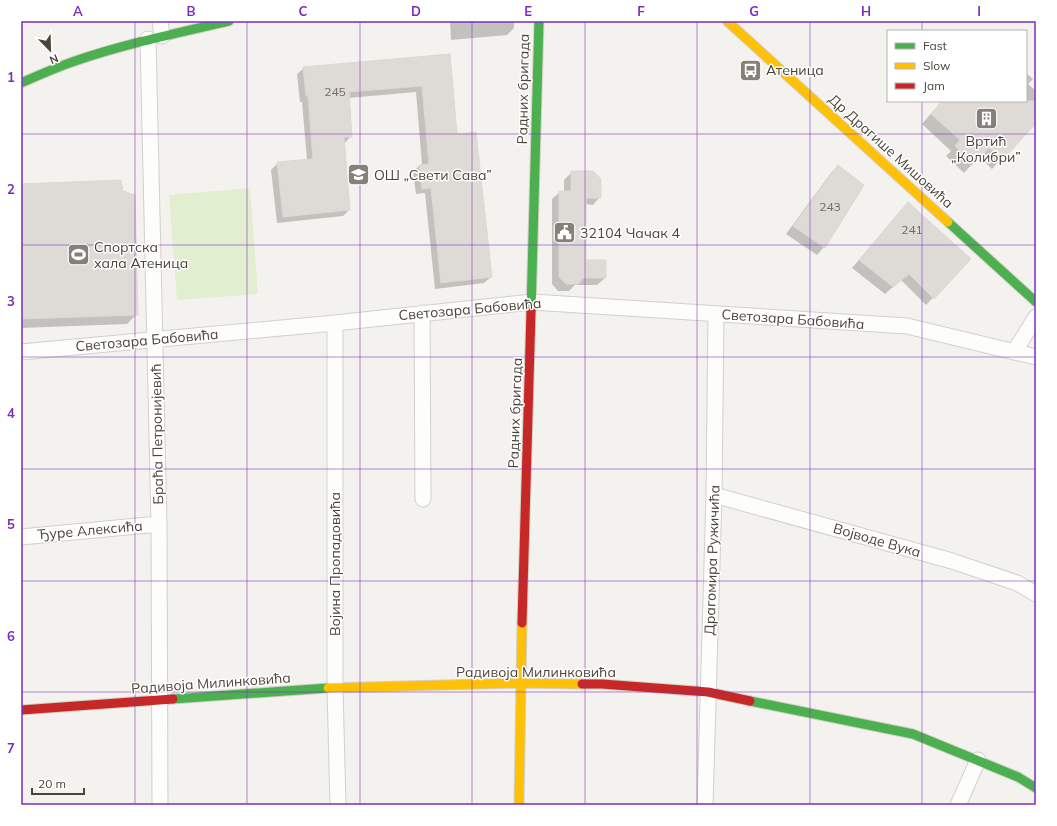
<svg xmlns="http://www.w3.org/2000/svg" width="1057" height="826" font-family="Mulish,sans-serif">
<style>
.green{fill:#e1eecf}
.shadow{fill:#0003}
.building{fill:#dedbd6;stroke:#dcd9d4}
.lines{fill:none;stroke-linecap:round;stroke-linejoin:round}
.street-casing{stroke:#d2d0cb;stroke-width:17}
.fast-casing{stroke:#d3cfc5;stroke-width:11}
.slow-casing{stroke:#d3cfc5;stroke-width:11}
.jam-casing{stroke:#d3cfc5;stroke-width:11}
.street{stroke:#fdfdfc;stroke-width:15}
.fast{stroke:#4caf50;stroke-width:9}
.slow{stroke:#ffc107;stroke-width:9}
.jam{stroke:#c62828;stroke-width:9}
.grid{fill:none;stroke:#7b2cbf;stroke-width:1;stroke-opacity:0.55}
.labels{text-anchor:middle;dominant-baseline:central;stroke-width:3;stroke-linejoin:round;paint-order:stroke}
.number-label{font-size:12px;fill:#706a61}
.poi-label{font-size:14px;fill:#4b4439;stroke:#fff;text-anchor:start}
.street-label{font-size:14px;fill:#4b4439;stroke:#fff}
.neatline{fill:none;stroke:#7b2cbf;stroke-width:1.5}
.grid-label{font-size:13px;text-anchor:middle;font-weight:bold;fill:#7b2cbf}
</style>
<rect width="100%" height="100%" fill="#f4f2ee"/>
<!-- green -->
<path class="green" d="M 250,188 L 258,294 L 177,300 L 169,195 Z"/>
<!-- shadow -->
<path class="shadow" d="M 450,21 L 514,21 L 514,28 L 507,35 L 451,40 Z
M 449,55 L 456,135 L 491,277 L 484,283 L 435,289 L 425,193 L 416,194 L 413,172 L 419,166 L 422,165 L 416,92 L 348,98 L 351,136 L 345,143 L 343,143 L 349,210 L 343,216 L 277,223 L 271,170 L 278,163 L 307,160 L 302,102 L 300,102 L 297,74 L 304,68 Z
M 1026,73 L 1033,79 L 1028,84 L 1036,91 L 1036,121 L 992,169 L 979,157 L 964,173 L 946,156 L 951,151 L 922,124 L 942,101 L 1026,101 Z
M 838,166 L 824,247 L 817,255 L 786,234 L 831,173 Z
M 572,172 L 600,197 L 593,205 L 585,204 L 585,261 L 605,278 L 597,285 L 575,285 L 569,291 L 558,291 L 552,284 L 552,199 L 560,192 L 564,192 L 564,180 Z
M 21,185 L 122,192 L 137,314 L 127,324 L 21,328 Z
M 908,203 L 970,259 L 926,305 L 901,280 L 885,294 L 852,268 Z"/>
<!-- building -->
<path class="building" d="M 450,54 L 457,134 L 476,132 L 492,277 L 441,283 L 431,188 L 422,189 L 419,165 L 429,164 L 422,86 L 349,92 L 352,137 L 344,137 L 350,210 L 283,217 L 277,162 L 313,159 L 308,96 L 306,96 L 303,67 Z
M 942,101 L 1036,101 L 1036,123 L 1003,160 L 989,148 L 974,164 L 955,146 L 960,140 L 931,114 Z
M 838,165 L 864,185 L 825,248 L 793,226 Z
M 571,171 L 593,171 L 601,179 L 601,198 L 586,198 L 586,260 L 606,260 L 606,278 L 583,278 L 578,284 L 566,284 L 559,277 L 559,191 L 571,191 Z
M 121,180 L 123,191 L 135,195 L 138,315 L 21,319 L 21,184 Z
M 908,202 L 971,259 L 934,299 L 909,274 L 893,287 L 859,260 Z"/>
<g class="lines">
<defs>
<path id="street" d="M 160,21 L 162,36
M 148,39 L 159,524 L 160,805
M 422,313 L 423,499
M 335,323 L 335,688 L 338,805
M 21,352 L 335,323 L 532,302 L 907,326 L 1036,357
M 1014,352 L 1036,317
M 714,495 L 952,561 L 1017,583 L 1036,594
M 21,537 L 159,524
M 705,805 L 714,495 L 716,314
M 958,805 L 978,760"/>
<path id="fast" d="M 21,83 C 39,75 57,67 75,61 C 125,44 177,33 229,21
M 948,222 L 1036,302
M 531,311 L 539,21
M 173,699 L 328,688
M 750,701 L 913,734 L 1018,777 L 1036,788"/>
<path id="slow" d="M 727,21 L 948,222
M 328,688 L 520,683 L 582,684
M 519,805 L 522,623"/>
<path id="jam" d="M 522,623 L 531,311
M 582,684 L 602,684 L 708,692 L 750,701
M 21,710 L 173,699"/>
</defs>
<!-- street casing -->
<use href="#street" class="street-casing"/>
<!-- fast casing -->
<use href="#fast" class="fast-casing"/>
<!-- slow casing -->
<use href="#slow" class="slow-casing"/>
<!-- jam casing -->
<use href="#jam" class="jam-casing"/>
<!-- street -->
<use href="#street" class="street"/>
<!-- fast -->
<use href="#fast" class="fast"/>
<!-- slow -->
<use href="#slow" class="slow"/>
<!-- jam -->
<use href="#jam" class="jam"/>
</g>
<!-- grid -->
<path class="grid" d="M 135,21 L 135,805M 247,21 L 247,805M 360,21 L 360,805M 472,21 L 472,805M 585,21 L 585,805M 697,21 L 697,805M 810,21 L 810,805M 922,21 L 922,31M 922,101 L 922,805M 21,134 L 1036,134M 21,245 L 1036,245M 21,357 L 1036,357M 21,469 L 1036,469M 21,581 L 1036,581M 21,692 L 1036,692"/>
<!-- icons -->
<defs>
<symbol id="bus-square" viewBox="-11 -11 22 22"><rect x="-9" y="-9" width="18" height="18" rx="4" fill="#868178" stroke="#fff"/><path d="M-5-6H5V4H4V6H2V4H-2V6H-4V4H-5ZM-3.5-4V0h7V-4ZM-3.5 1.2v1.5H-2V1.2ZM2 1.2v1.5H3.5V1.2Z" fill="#fff"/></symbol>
<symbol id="building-square" viewBox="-11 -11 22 22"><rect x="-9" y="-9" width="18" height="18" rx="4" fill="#868178" stroke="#fff"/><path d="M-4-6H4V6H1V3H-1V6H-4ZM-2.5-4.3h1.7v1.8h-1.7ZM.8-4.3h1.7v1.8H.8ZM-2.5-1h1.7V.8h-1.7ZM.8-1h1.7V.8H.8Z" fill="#fff"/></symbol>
<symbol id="school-square" viewBox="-11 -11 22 22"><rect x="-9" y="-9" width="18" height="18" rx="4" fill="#868178" stroke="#fff"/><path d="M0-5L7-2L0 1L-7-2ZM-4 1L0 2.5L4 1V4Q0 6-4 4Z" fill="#fff"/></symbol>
<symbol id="civic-square" viewBox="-11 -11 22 22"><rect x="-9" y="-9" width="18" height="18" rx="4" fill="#868178" stroke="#fff"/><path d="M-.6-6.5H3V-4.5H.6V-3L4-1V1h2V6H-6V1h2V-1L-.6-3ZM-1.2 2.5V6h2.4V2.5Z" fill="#fff"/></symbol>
<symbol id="stadium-square" viewBox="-11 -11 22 22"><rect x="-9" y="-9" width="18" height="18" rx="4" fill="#868178" stroke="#fff"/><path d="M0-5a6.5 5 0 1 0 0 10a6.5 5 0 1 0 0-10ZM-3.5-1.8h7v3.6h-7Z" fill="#fff"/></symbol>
</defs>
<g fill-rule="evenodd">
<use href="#bus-square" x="738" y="58" width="25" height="25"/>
<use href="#building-square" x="974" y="106" width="25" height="25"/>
<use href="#school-square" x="346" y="162" width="25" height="25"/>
<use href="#civic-square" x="552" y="220" width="25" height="25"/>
<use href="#stadium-square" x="66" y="242" width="25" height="25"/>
</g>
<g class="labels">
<!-- number labels -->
<g class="number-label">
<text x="335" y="91">245</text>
<text x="830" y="206">243</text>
<text x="912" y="229">241</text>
</g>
<!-- poi labels -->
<g class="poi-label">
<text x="766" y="70">Атеница</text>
<text x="986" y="141" text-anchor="middle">Вртић<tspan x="986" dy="16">„Колибри”</tspan></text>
<text x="374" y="175">ОШ „Свети Сава”</text>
<text x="580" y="233">32104 Чачак 4</text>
<text x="94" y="247">Спортска<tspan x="94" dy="16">хала Атеница</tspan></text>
</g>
<!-- street labels -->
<g class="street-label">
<text transform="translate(523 89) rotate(-89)">Радних бригада</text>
<text transform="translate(891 151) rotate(42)">Др Драгише Мишовића</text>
<text transform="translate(470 309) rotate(-5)">Светозара Бабовића</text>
<text transform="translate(793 319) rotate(4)">Светозара Бабовића</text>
<text transform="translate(147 340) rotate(-5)">Светозара Бабовића</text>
<text transform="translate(515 413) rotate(-88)">Радних бригада</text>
<text transform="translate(157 434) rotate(-91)">Браћа Петронијевић</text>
<text transform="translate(90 530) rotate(-5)">Ђуре Алексића</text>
<text transform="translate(877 540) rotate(16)">Војводе Вука</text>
<text transform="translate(712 560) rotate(-88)">Драгомира Ружичића</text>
<text transform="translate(335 564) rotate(-90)">Војина Пропадовића</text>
<text x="536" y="672">Радивоја Милинковића</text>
<text transform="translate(211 683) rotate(-4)">Радивоја Милинковића</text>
</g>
</g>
<!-- border -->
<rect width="1057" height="826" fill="none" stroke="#ffffff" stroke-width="44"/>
<!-- legend -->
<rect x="887" y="30" width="140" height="72" fill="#ffffff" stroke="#b7b4b0"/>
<rect x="895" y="43" width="20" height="6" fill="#4caf50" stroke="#b7b4b0"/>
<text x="923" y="50" font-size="12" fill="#4b4439">Fast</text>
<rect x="895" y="63" width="20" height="6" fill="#ffc107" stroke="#b7b4b0"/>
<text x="923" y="70" font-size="12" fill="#4b4439">Slow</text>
<rect x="895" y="83" width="20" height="6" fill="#c62828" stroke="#b7b4b0"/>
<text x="923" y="90" font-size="12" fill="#4b4439">Jam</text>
<!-- north arrow -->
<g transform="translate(50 50) rotate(157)" stroke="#ffffff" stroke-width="3" paint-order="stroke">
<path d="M0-3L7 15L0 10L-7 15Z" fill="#4b4439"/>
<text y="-6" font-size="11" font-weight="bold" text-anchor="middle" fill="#4b4439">N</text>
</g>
<!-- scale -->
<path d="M32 788v6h52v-6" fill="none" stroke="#4b4439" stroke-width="2"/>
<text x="38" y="788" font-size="12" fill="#4b4439" stroke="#ffffff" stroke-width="3" paint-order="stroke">20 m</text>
<rect x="22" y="22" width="1013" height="782" class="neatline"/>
<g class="grid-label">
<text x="78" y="16">A</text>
<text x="191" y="16">B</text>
<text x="303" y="16">C</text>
<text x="416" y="16">D</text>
<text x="528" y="16">E</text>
<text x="641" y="16">F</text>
<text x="754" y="16">G</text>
<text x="866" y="16">H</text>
<text x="979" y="16">I</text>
<text x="11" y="82">1</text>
<text x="11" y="194">2</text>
<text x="11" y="306">3</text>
<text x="11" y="418">4</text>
<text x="11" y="529">5</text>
<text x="11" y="641">6</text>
<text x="11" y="753">7</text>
</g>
</svg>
